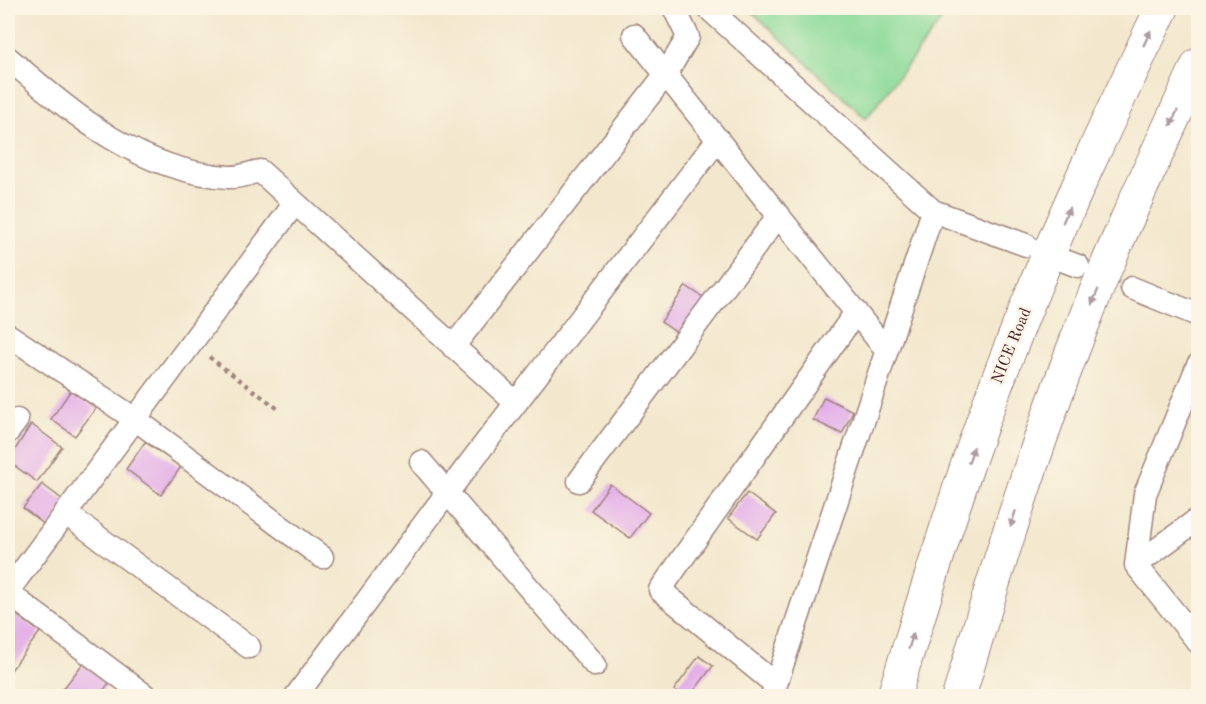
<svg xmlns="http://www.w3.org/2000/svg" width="1206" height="704" font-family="'Old Standard TT',serif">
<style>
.green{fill:#8bda99;stroke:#6a7c62;stroke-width:1.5}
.building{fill:#e2aae9}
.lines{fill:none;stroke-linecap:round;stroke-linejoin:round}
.street-casing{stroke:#9e847c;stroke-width:25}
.highway-casing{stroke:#9e847c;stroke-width:35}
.path{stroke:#9e847c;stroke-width:4;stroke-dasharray:4.5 4.5;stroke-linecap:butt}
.street{stroke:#fff;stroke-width:22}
.highway{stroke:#fff;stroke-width:33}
.oneway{fill:#ae9aa0}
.labels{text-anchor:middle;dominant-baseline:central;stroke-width:5;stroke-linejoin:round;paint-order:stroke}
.street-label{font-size:16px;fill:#4a1f2b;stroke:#fcf5e5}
</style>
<rect width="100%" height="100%" fill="#fcf5e5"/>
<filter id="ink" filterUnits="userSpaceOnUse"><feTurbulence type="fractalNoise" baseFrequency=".0167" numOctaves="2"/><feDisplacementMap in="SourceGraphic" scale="12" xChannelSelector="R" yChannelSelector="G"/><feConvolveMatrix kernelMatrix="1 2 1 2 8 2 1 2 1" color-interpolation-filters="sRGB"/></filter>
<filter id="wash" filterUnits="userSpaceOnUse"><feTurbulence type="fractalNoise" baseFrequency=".008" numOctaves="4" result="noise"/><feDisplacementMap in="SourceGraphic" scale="24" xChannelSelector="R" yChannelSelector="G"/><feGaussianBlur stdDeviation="1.35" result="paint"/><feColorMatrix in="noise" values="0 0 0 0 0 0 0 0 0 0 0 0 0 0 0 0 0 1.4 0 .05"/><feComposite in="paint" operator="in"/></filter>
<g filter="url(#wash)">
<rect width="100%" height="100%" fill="#f3e8cd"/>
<!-- green -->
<path class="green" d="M 748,8 L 951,8 L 866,119 Z"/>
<g id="blocks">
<!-- building -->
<path class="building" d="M 686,286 L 707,300 L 682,336 L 661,322 Z
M 71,390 L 96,408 L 75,436 L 51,419 Z
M 824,397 L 853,411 L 842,434 L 813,420 Z
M 31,424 L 62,447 L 37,482 L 8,461 Z
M 145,442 L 181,467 L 161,495 L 126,469 Z
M 42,484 L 67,503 L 49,528 L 23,508 Z
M 610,484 L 649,513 L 630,538 L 591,510 Z
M 747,493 L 776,514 L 757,539 L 728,518 Z
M 14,613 L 40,632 L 8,674 L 8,621 Z
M 699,656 L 713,666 L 690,696 L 683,696 L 674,690 Z
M 84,662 L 110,682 L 99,696 L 65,696 L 60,693 Z"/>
</g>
</g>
<g filter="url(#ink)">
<use href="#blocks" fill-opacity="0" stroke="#9e847c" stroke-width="1.5"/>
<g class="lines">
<defs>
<path id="street" d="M 708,8 L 933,211 L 1026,245
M 634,35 L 886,350
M 8,58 C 73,114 139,172 229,177 C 239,178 250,173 260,171 L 516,403
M 1062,260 L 1078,266
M 1132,288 L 1198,315
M 8,335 L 135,419 L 322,557
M 453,347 L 666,74 L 688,37 L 674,8
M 1198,365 L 1145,494 L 1136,565 L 1198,642
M 8,432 L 17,420
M 421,462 L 595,665
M 579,481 L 779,215
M 65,513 L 249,647
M 1136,565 L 1198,519
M 8,591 L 295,203
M 8,593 L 146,696
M 775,684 L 660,590 L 856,312
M 296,696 L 447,493 L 718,139
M 772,696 L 933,211"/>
<path id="highway" d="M 894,696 C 932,573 969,450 1017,331 C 1060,221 1111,114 1162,8
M 959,696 C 993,580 1029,465 1072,352 C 1109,254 1154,160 1198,65"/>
</defs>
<!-- street casing -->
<use href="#street" class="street-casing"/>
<!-- highway casing -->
<use href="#highway" class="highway-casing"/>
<!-- path -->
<path class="path" d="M 209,357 L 281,411"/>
<!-- street -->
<use href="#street" class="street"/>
<!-- highway -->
<use href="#highway" class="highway"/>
</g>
<!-- one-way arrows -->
<defs><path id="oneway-solid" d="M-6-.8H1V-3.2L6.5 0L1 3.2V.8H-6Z" transform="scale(1.5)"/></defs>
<g class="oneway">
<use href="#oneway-solid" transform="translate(1147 38) rotate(-65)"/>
<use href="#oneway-solid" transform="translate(1174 118) rotate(115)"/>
<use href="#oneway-solid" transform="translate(1066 215) rotate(-67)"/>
<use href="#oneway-solid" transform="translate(1095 297) rotate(113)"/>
<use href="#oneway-solid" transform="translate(971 455) rotate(-72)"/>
<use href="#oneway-solid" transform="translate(1013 519) rotate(108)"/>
<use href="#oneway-solid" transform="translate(911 641) rotate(-73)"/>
</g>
</g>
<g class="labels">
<!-- street labels -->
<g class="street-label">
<text transform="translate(1012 346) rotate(-68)">NICE Road</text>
</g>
</g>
<!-- margin -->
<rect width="1206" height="704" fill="none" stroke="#fcf5e5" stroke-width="30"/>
</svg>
